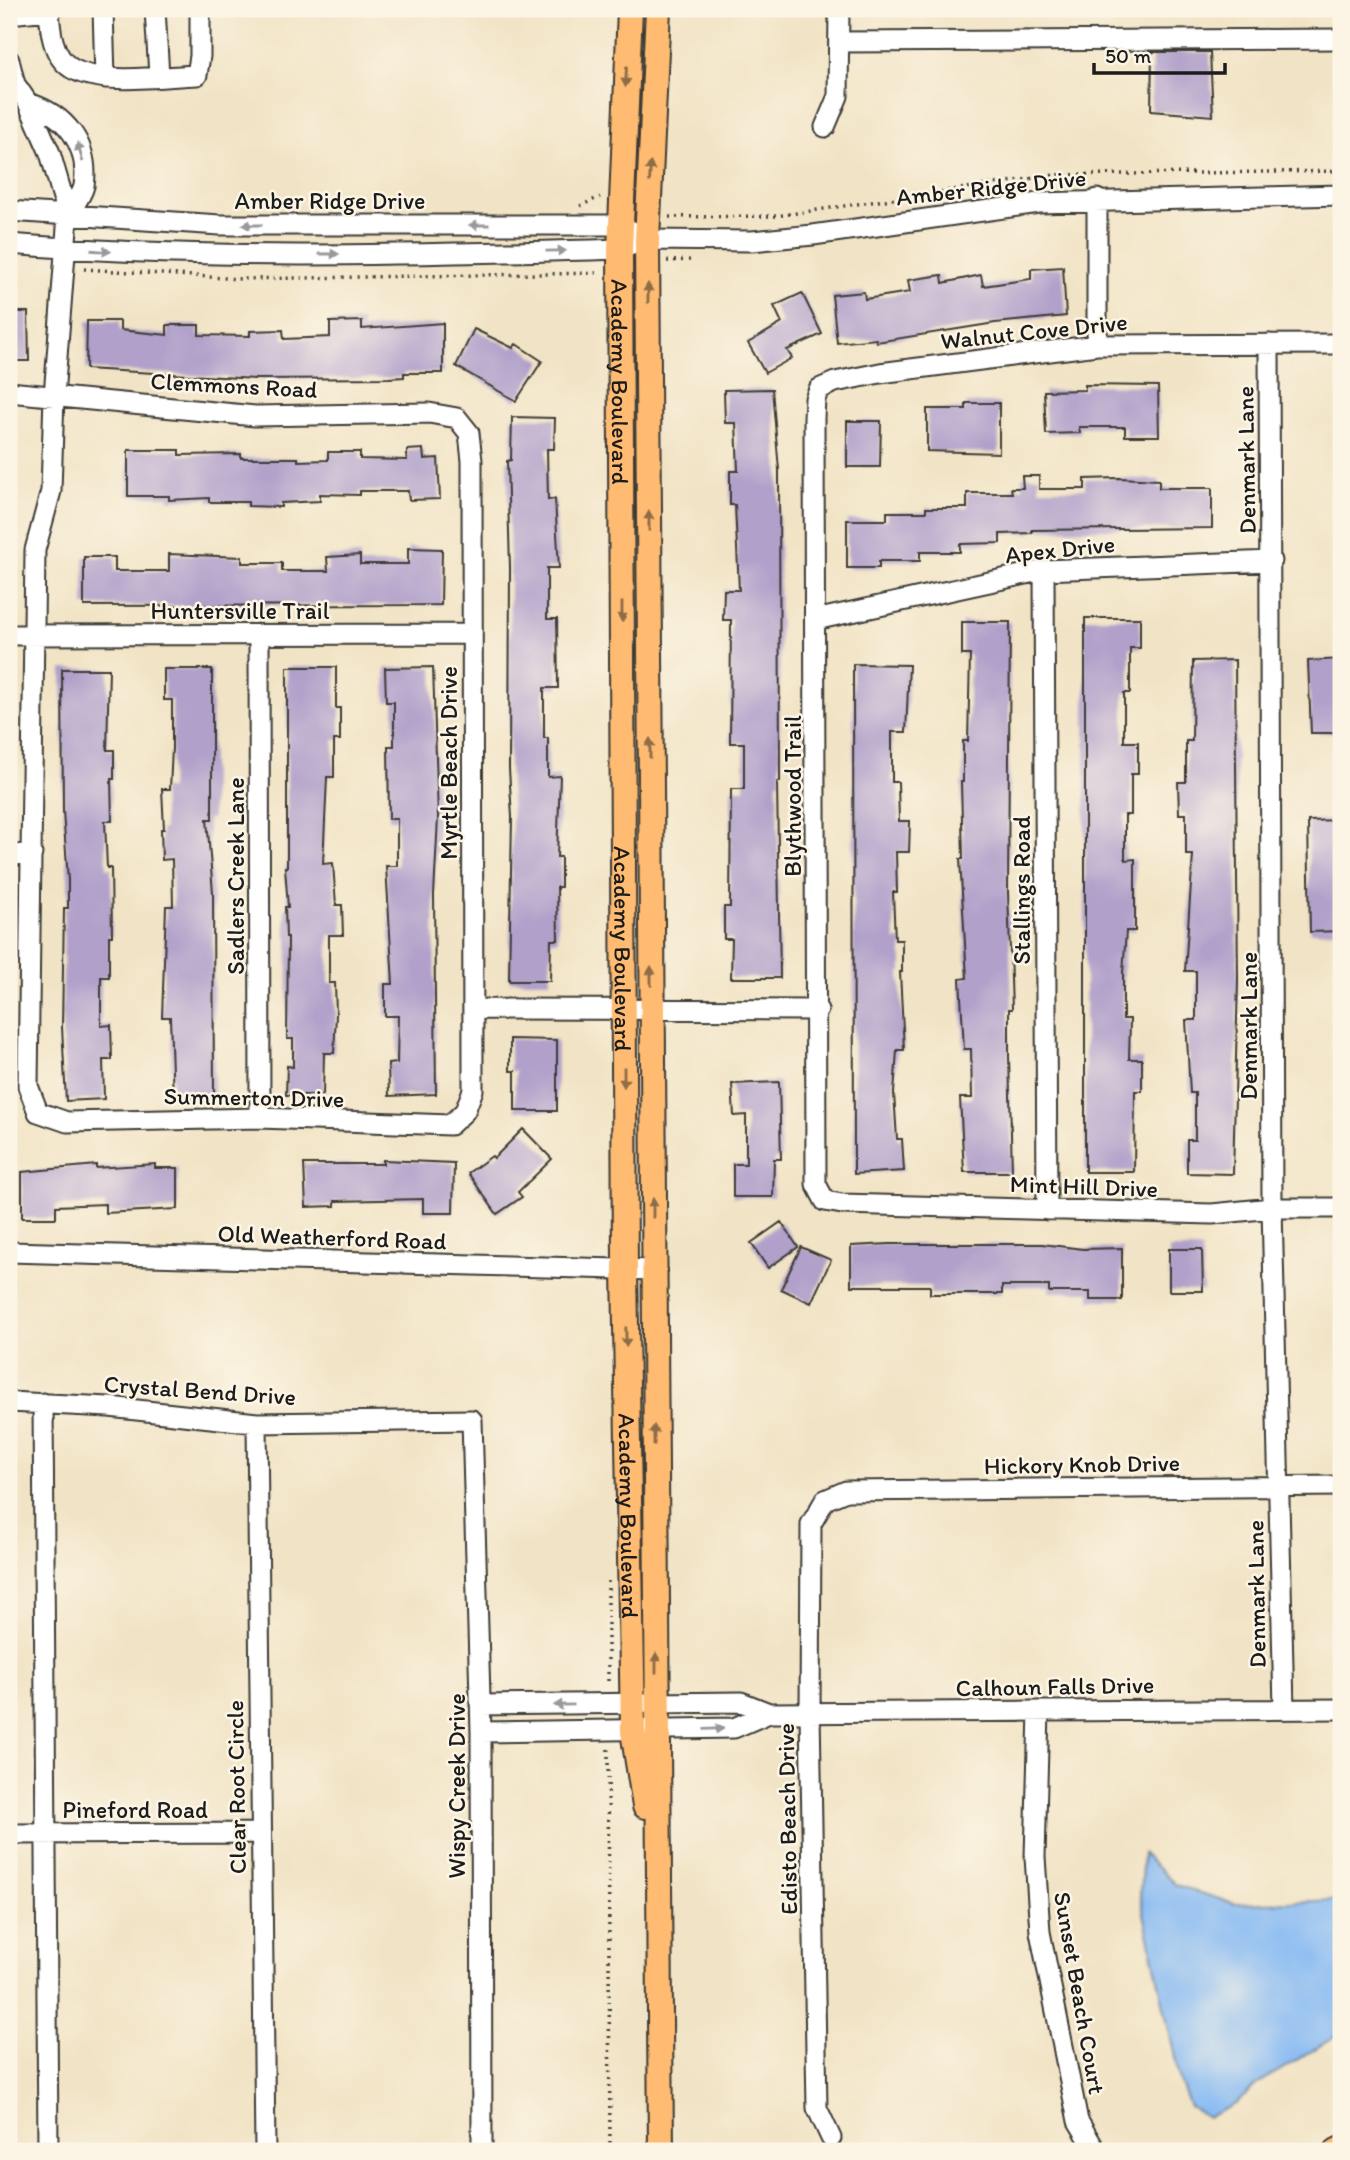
<svg xmlns="http://www.w3.org/2000/svg" width="1350" height="2160" font-family="Itim,sans-serif">
<style>
.water{fill:#85b9f3;stroke:#506a88;stroke-width:2}
.building{fill:#b0a0ca}
.lines{fill:none;stroke-linecap:round;stroke-linejoin:round}
.minor-casing{stroke:#3c3a35;stroke-width:23}
.major-casing{stroke:#3c3a35;stroke-width:28}
.path{stroke:#3c3a35;stroke-width:3.5;stroke-dasharray:2 5;stroke-linecap:butt}
.minor{stroke:#fff;stroke-width:19}
.major{stroke:#febb71;stroke-width:24}
.oneway{fill:#8d6c46}
.oneway2{fill:#999}
.labels{text-anchor:middle;dominant-baseline:central;stroke-width:5;stroke-linejoin:round;paint-order:stroke}
.street-label{font-size:24px;fill:#1c1c1c;stroke:#fcf5e5}
</style>
<rect width="100%" height="100%" fill="#fcf5e5"/>
<filter id="ink" filterUnits="userSpaceOnUse"><feTurbulence type="fractalNoise" baseFrequency=".0143" numOctaves="2"/><feDisplacementMap in="SourceGraphic" scale="14" xChannelSelector="R" yChannelSelector="G"/><feConvolveMatrix kernelMatrix="1 2 1 2 8 2 1 2 1" color-interpolation-filters="sRGB"/></filter>
<filter id="wash" filterUnits="userSpaceOnUse"><feTurbulence type="fractalNoise" baseFrequency=".00686" numOctaves="4" result="noise"/><feDisplacementMap in="SourceGraphic" scale="28" xChannelSelector="R" yChannelSelector="G"/><feGaussianBlur stdDeviation="1.57" result="paint"/><feColorMatrix in="noise" values="0 0 0 0 0 0 0 0 0 0 0 0 0 0 0 0 0 1.4 0 .05"/><feComposite in="paint" operator="in"/></filter>
<g filter="url(#wash)">
<rect width="100%" height="100%" fill="#f1e3c5"/>
<!-- water -->
<path class="water" d="M 1143,1854 L 1176,1885 L 1235,1904 L 1341,1900 L 1341,2033 L 1256,2085 L 1236,2104 L 1208,2117 L 1190,2107 L 1180,2081 L 1140,1895 Z"/>
<g id="blocks">
<!-- building -->
<path class="building" d="M 1152,52 L 1210,52 L 1213,116 L 1151,111 Z
M 1063,267 L 1066,316 L 995,323 L 877,342 L 876,339 L 837,343 L 832,295 L 864,292 L 865,299 L 910,292 L 908,280 L 942,275 L 943,283 L 981,275 L 983,286 L 1031,279 L 1031,269 Z
M 802,293 L 822,334 L 787,350 L 792,358 L 765,373 L 748,343 L 782,323 L 774,306 Z
M 9,312 L 28,312 L 29,361 L 9,361 Z
M 87,321 L 120,321 L 120,330 L 167,335 L 167,325 L 199,325 L 199,335 L 250,336 L 250,331 L 283,330 L 284,339 L 330,337 L 330,322 L 362,321 L 362,329 L 443,323 L 443,373 L 404,373 L 404,377 L 389,378 L 256,379 L 86,369 Z
M 474,329 L 513,348 L 516,344 L 542,361 L 516,401 L 456,366 Z
M 1085,385 L 1158,386 L 1159,436 L 1125,436 L 1125,427 L 1079,427 L 1080,433 L 1046,434 L 1044,391 L 1085,390 Z
M 772,389 L 779,470 L 780,782 L 777,782 L 780,978 L 731,978 L 732,939 L 724,939 L 724,907 L 730,907 L 731,789 L 744,789 L 744,743 L 730,743 L 731,620 L 723,620 L 724,590 L 739,590 L 735,505 L 730,505 L 730,471 L 738,471 L 736,423 L 725,423 L 724,390 Z
M 966,403 L 999,403 L 999,453 L 927,451 L 927,409 L 966,409 Z
M 512,417 L 555,418 L 554,449 L 547,449 L 548,500 L 555,499 L 559,568 L 547,568 L 547,619 L 557,619 L 558,688 L 544,688 L 544,738 L 548,738 L 548,777 L 560,776 L 557,857 L 561,857 L 561,887 L 557,887 L 558,940 L 551,940 L 550,981 L 509,981 L 512,817 L 509,769 L 510,568 L 507,461 L 511,460 Z
M 847,421 L 881,421 L 880,467 L 847,467 Z
M 423,449 L 424,459 L 438,458 L 440,499 L 409,500 L 408,491 L 360,491 L 360,495 L 320,494 L 320,501 L 281,503 L 281,507 L 248,506 L 248,502 L 209,502 L 209,498 L 169,500 L 169,496 L 128,496 L 128,450 L 179,450 L 179,455 L 241,454 L 241,458 L 298,458 L 298,461 L 328,460 L 328,452 L 360,452 L 360,459 L 407,460 L 407,450 Z
M 1022,476 L 1039,476 L 1039,489 L 1085,489 L 1085,479 L 1119,478 L 1159,480 L 1159,488 L 1212,488 L 1212,528 L 1032,530 L 1032,533 L 1000,534 L 1000,543 L 960,544 L 960,552 L 920,552 L 920,561 L 879,561 L 879,568 L 847,568 L 847,520 L 887,520 L 887,512 L 926,512 L 926,508 L 967,508 L 967,493 L 1012,493 L 1011,488 L 1023,488 Z
M 408,548 L 442,549 L 441,605 L 84,606 L 84,557 L 115,557 L 115,571 L 169,571 L 169,554 L 242,557 L 242,563 L 282,563 L 282,571 L 328,571 L 327,557 L 360,555 L 360,564 L 408,564 Z
M 1085,618 L 1140,618 L 1140,648 L 1130,648 L 1130,693 L 1124,693 L 1124,742 L 1138,742 L 1138,774 L 1131,774 L 1131,815 L 1125,815 L 1125,860 L 1135,859 L 1135,931 L 1126,931 L 1123,973 L 1123,1019 L 1130,1019 L 1129,1059 L 1142,1059 L 1142,1091 L 1135,1091 L 1134,1172 L 1085,1172 Z
M 962,622 L 1010,622 L 1008,892 L 1012,1009 L 1009,1009 L 1009,1056 L 1012,1172 L 964,1172 L 960,1098 L 972,1098 L 971,1049 L 964,1049 L 960,979 L 967,978 L 960,859 L 963,859 L 961,782 L 963,782 L 963,741 L 968,741 L 970,655 L 962,655 Z
M 1341,659 L 1341,733 L 1311,733 L 1308,661 Z
M 1235,660 L 1238,980 L 1233,1174 L 1187,1173 L 1187,1140 L 1195,1140 L 1195,1093 L 1190,1093 L 1186,1020 L 1196,1020 L 1196,971 L 1185,971 L 1193,855 L 1186,855 L 1186,814 L 1179,814 L 1178,782 L 1186,782 L 1186,741 L 1192,741 L 1193,661 Z
M 853,664 L 909,665 L 906,732 L 892,732 L 892,782 L 898,782 L 899,821 L 910,821 L 909,852 L 896,852 L 897,892 L 893,892 L 895,940 L 902,940 L 902,972 L 900,972 L 904,1050 L 897,1050 L 894,1093 L 897,1139 L 902,1139 L 904,1171 L 854,1174 Z
M 287,667 L 336,667 L 336,708 L 340,708 L 340,740 L 334,740 L 334,777 L 327,777 L 323,864 L 333,863 L 336,905 L 342,905 L 343,935 L 329,935 L 329,983 L 335,983 L 336,1015 L 334,1053 L 324,1053 L 323,1095 L 286,1095 L 287,1066 L 293,1067 L 293,1039 L 287,1039 L 288,937 L 286,937 L 285,907 L 288,907 L 285,867 L 287,867 Z
M 433,667 L 438,817 L 434,895 L 436,1094 L 389,1096 L 388,1064 L 397,1063 L 398,1016 L 385,1016 L 385,984 L 393,984 L 386,866 L 397,866 L 397,819 L 389,819 L 388,746 L 394,746 L 394,702 L 386,702 L 385,668 Z
M 62,669 L 109,669 L 107,750 L 114,750 L 114,779 L 111,779 L 112,821 L 105,821 L 107,868 L 111,868 L 112,936 L 109,936 L 109,977 L 101,977 L 101,1026 L 111,1025 L 112,1060 L 103,1060 L 104,1099 L 66,1101 L 62,1027 L 64,908 L 68,908 L 68,880 L 63,811 Z
M 164,669 L 212,669 L 212,819 L 207,819 L 213,893 L 214,1098 L 173,1099 L 170,1017 L 162,1017 L 166,906 L 173,906 L 172,859 L 162,860 L 161,829 L 164,829 L 162,789 L 170,789 L 172,748 L 172,700 L 164,700 Z
M 1341,820 L 1341,931 L 1310,932 L 1308,821 Z
M 510,1039 L 557,1040 L 557,1111 L 515,1111 L 515,1071 L 510,1071 Z
M 779,1082 L 781,1159 L 774,1159 L 773,1197 L 733,1197 L 733,1164 L 746,1164 L 746,1115 L 734,1116 L 732,1084 Z
M 523,1129 L 552,1159 L 518,1192 L 522,1197 L 497,1214 L 468,1173 L 492,1156 L 494,1158 Z
M 383,1160 L 454,1163 L 453,1213 L 423,1213 L 423,1199 L 335,1201 L 335,1206 L 306,1207 L 304,1164 L 383,1164 Z
M 155,1164 L 155,1168 L 178,1168 L 178,1209 L 105,1213 L 105,1204 L 56,1206 L 56,1218 L 22,1218 L 22,1172 L 96,1165 L 96,1168 Z
M 781,1222 L 798,1247 L 768,1268 L 751,1243 Z
M 890,1244 L 1042,1244 L 1083,1249 L 1122,1248 L 1122,1300 L 1090,1300 L 1090,1292 L 1049,1292 L 1049,1286 L 1002,1286 L 1002,1294 L 930,1294 L 930,1286 L 851,1286 L 851,1246 Z
M 801,1247 L 831,1260 L 811,1303 L 781,1289 Z
M 1169,1249 L 1202,1249 L 1203,1291 L 1169,1291 Z"/>
</g>
</g>
<g filter="url(#ink)">
<use href="#blocks" fill-opacity="0" stroke="#3c3a35" stroke-width="2"/>
<g class="lines">
<defs>
<path id="minor" d="M 49,9 C 50,29 52,56 71,68 C 101,86 163,76 197,75 L 200,56 L 200,9
M 103,9 L 105,78
M 155,9 L 159,76
M 9,14 L 49,10
M 839,42 L 1341,39
M 9,60 L 15,84 L 28,103
M 825,127 L 838,96 L 839,9
M 1097,199 L 1097,345
M 9,211 L 220,225 L 621,225 L 632,231
M 9,244 C 202,260 397,255 591,250 L 620,249 L 647,240 L 752,241 L 813,235 L 1039,203 L 1341,195
M 1269,344 L 1272,1208 L 1284,1709
M 1341,344 L 1097,345 L 880,373 L 835,382 L 819,389 L 815,399 L 814,418 L 816,1184 L 825,1201 L 842,1204 L 1212,1214 L 1272,1208 L 1341,1208
M 9,392 L 255,416 L 429,413 L 457,418 L 469,433 L 472,461 L 473,1090 L 465,1111 L 450,1125 L 260,1118 L 67,1122 L 38,1112 L 28,1086 L 35,550 L 51,491 L 54,396 L 68,215 L 50,153 L 28,103 C 65,114 90,144 84,186 C 82,195 73,207 68,215
M 1044,570 L 1047,1210
M 815,620 L 1044,570 L 1272,561
M 259,634 L 260,1118
M 9,635 L 472,634
M 9,855 L 32,854
M 473,1009 L 818,1010
M 9,1252 L 653,1270
M 9,1402 L 109,1407 L 257,1423 L 472,1420 L 481,1732 L 482,2151
M 43,1403 L 48,2151
M 257,1423 L 265,2151
M 480,1705 L 741,1702 L 769,1713 L 1341,1709
M 1039,1711 L 1035,1857 L 1040,1932 L 1078,2121 L 1096,2151
M 481,1732 L 734,1728 L 769,1713
M 9,1834 L 261,1833
M 831,2138 L 817,2108 L 810,1713 L 811,1524 L 825,1500 L 846,1491 L 1341,1486"/>
<g id="major">
<path id="s1" d="M 630,9 L 620,249 L 625,1269 L 633,1731 L 645,1806"/>
<path d="M 658,9 L 647,240 L 661,2151"/>
<path d="M 1337,2151 L 1341,2149"/>
</g>
</defs>
<!-- minor casing -->
<use href="#minor" class="minor-casing"/>
<!-- major casing -->
<use href="#major" class="major-casing"/>
<!-- path -->
<path class="path" d="M 580,206 L 600,197
M 669,217 L 776,216 L 1055,175 L 1341,171
M 667,261 L 691,260
M 84,269 L 240,279 L 601,273
M 608,1581 L 608,1685
M 608,1749 L 610,2151"/>
<!-- minor -->
<use href="#minor" class="minor"/>
<!-- major -->
<use href="#major" class="major"/>
</g>
<!-- one-way arrows -->
<defs><path id="oneway-solid" d="M-6-.8H1V-3.2L6.5 0L1 3.2V.8H-6Z" transform="scale(1.75)"/></defs>
<g class="oneway">
<use href="#oneway-solid" transform="translate(626 77) rotate(93)"/>
<use href="#oneway-solid" transform="translate(650 172) rotate(-88)"/>
<use href="#oneway-solid" transform="translate(648 293) rotate(-90)"/>
<use href="#oneway-solid" transform="translate(649 521) rotate(-90)"/>
<use href="#oneway-solid" transform="translate(622 612) rotate(90)"/>
<use href="#oneway-solid" transform="translate(650 748) rotate(-90)"/>
<use href="#oneway-solid" transform="translate(651 976) rotate(-90)"/>
<use href="#oneway-solid" transform="translate(624 1077) rotate(90)"/>
<use href="#oneway-solid" transform="translate(653 1208) rotate(-90)"/>
<use href="#oneway-solid" transform="translate(626 1337) rotate(89)"/>
<use href="#oneway-solid" transform="translate(654 1435) rotate(-90)"/>
<use href="#oneway-solid" transform="translate(656 1663) rotate(-90)"/>
</g>
<g class="oneway2">
<use href="#oneway-solid" transform="translate(80 152) rotate(-106)"/>
<use href="#oneway-solid" transform="translate(252 225) rotate(-180)"/>
<use href="#oneway-solid" transform="translate(479 225) rotate(-180)"/>
<use href="#oneway-solid" transform="translate(101 251) rotate(4)"/>
<use href="#oneway-solid" transform="translate(556 251) rotate(-1)"/>
<use href="#oneway-solid" transform="translate(329 254)"/>
<use href="#oneway-solid" transform="translate(564 1705) rotate(179)"/>
<use href="#oneway-solid" transform="translate(714 1729) rotate(-2)"/>
</g>
</g>
<g class="labels">
<!-- street labels -->
<g class="street-label">
<text transform="translate(991 187) rotate(-6)">Amber Ridge Drive</text>
<text x="330" y="200">Amber Ridge Drive</text>
<text transform="translate(1034 331) rotate(-6)">Walnut Cove Drive</text>
<text stroke="none"><textPath href="#s1" startOffset="373">Academy Boulevard</textPath></text>
<text transform="translate(234 385) rotate(3)">Clemmons Road</text>
<text transform="translate(1246 460) rotate(-91)">Denmark Lane</text>
<text transform="translate(1060 549) rotate(-6)">Apex Drive</text>
<text x="240" y="610">Huntersville Trail</text>
<text transform="translate(448 763) rotate(-90)">Myrtle Beach Drive</text>
<text transform="translate(792 796) rotate(-90)">Blythwood Trail</text>
<text transform="translate(235 876) rotate(-90)">Sadlers Creek Lane</text>
<text transform="translate(1021 890) rotate(-90)">Stallings Road</text>
<text stroke="none"><textPath href="#s1" startOffset="940">Academy Boulevard</textPath></text>
<text transform="translate(1248 1026) rotate(-90)">Denmark Lane</text>
<text transform="translate(254 1097) rotate(1)">Summerton Drive</text>
<text transform="translate(1084 1186) rotate(2)">Mint Hill Drive</text>
<text transform="translate(332 1237) rotate(2)">Old Weatherford Road</text>
<text transform="translate(200 1390) rotate(4)">Crystal Bend Drive</text>
<text transform="translate(1082 1464) rotate(-1)">Hickory Knob Drive</text>
<text stroke="none"><textPath href="#s1" startOffset="1507">Academy Boulevard</textPath></text>
<text transform="translate(1256 1594) rotate(-91)">Denmark Lane</text>
<text transform="translate(1055 1686) rotate(-1)">Calhoun Falls Drive</text>
<text transform="translate(456 1786) rotate(-90)">Wispy Creek Drive</text>
<text transform="translate(236 1787) rotate(-91)">Clear Root Circle</text>
<text x="135" y="1809">Pineford Road</text>
<text transform="translate(787 1819) rotate(-91)">Edisto Beach Drive</text>
<text transform="translate(1080 1993) rotate(80)">Sunset Beach Court</text>
</g>
</g>
<!-- margin -->
<rect width="1350" height="2160" fill="none" stroke="#fcf5e5" stroke-width="35"/>
<!-- scale -->
<path d="M1094 63v10h131v-10" fill="none" stroke="#1c1c1c" stroke-width="3.5"/>
<text x="1105" y="63" font-size="21" fill="#1c1c1c" stroke="#fcf5e5" stroke-width="5" paint-order="stroke">50 m</text>
</svg>
